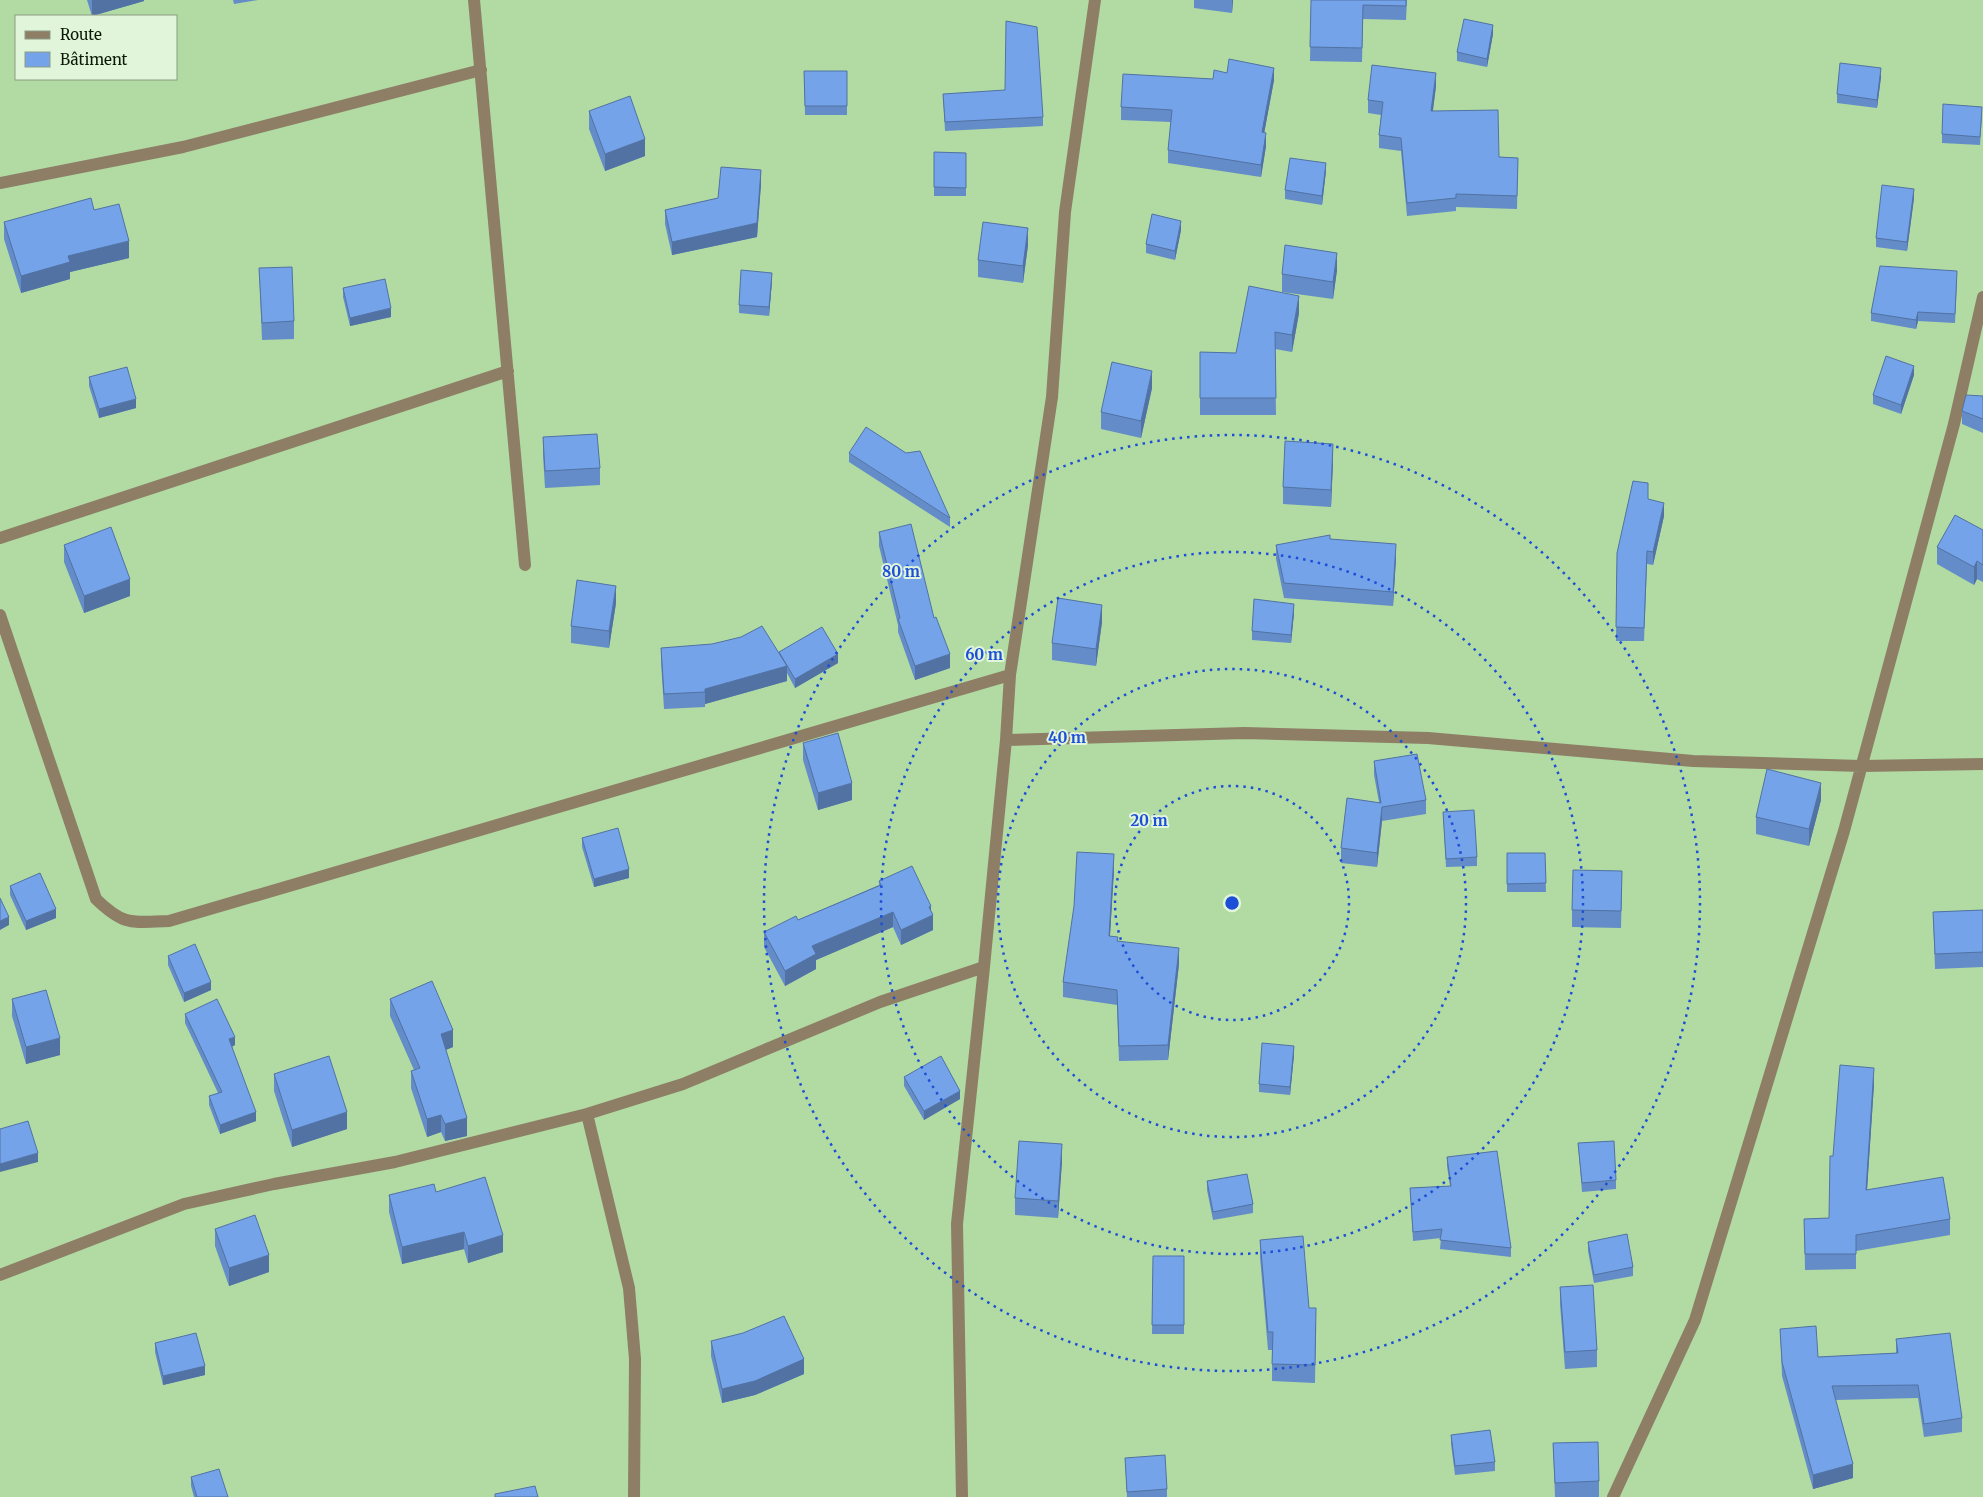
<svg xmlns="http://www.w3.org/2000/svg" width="1983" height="1497" font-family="Merriweather,serif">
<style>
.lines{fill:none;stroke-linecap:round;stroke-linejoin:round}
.minor{stroke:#8e7e66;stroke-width:12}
.wall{fill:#648cc8}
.shaded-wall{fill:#5172a3}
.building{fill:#74a3e9;stroke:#5172a3}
.ring{fill:none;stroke:#1d4ed8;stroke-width:2.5;stroke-dasharray:2.5 5}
.centre{fill:#1d4ed8;stroke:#e0f5d9;stroke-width:2.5}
.ring-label{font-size:15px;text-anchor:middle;font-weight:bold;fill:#1d4ed8;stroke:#e0f5d9;stroke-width:4;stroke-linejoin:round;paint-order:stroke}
</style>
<rect width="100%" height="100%" fill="#b1dba3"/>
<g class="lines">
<!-- minor -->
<path class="minor" d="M 474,0 L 525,565
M 0,183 L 183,147 L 481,70
M 0,538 L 508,371
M 0,615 L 96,899 C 125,927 132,922 169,921 L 1010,675
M 1006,740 L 1244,733 L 1428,738 L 1693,761 L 1861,766 L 1983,764
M 0,1275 L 184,1204 L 274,1184 L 395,1162 L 587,1114
M 634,1497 L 635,1359 L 629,1288 L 587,1114 L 683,1084 L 880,1002 L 984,967 L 1006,740 L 1010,675 L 1052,397 L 1065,212 L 1095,0
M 962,1497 L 957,1224 L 984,967
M 1613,1497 L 1695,1320 L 1844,831 L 1954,424 L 1983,297"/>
</g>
<!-- wall -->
<path class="wall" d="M 87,0 L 144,0 L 144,1 L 92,16 Z
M 233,0 L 258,0 L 234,4 Z
M 1194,0 L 1233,0 L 1232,13 L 1194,8 Z
M 1311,0 L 1407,0 L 1406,20 L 1363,19 L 1362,62 L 1310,61 Z
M 1493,34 L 1487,67 L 1457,61 L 1457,52 Z
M 804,71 L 847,71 L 847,115 L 805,115 Z
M 1227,73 L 1274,80 L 1264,133 L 1266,146 L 1261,177 L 1168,163 L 1168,150 L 1171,122 L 1121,120 L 1121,107 L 1213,79 Z
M 1881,77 L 1877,108 L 1837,103 L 1837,94 Z
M 1436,86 L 1433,111 L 1499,157 L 1518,158 L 1517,209 L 1456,207 L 1456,211 L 1407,216 L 1401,151 L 1379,148 L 1379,135 L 1381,115 L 1368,113 L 1368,100 Z
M 943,94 L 1043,117 L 1043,126 L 945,131 Z
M 589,111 L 645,156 L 605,171 L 589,129 Z
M 1982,115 L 1980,145 L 1942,143 L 1942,134 Z
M 934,152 L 966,153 L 966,196 L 934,196 Z
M 1326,171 L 1322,205 L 1285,199 L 1285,190 Z
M 761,184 L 757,237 L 672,255 L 665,224 L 665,210 L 718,198 Z
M 1914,198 L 1907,251 L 1876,247 L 1876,238 Z
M 94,210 L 129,258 L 70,272 L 70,279 L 21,293 L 4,239 L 4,222 Z
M 1181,230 L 1175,260 L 1146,253 L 1146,244 Z
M 1028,245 L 1023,283 L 978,277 L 978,260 Z
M 259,268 L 294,321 L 294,339 L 262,340 Z
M 1337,270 L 1333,299 L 1282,292 L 1282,274 Z
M 1957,280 L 1955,323 L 1918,321 L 1916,329 L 1871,321 L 1871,313 Z
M 772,281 L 769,316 L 739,313 L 739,305 Z
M 343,288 L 391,317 L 350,326 L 343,297 Z
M 1299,313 L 1292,352 L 1275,349 L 1276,415 L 1200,415 L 1200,352 L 1236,353 Z
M 1914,375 L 1901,414 L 1873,404 L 1873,395 Z
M 89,377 L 136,408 L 99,418 L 89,386 Z
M 1152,388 L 1141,438 L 1101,429 L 1101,412 Z
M 1983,396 L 1983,433 L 1962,424 L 1962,411 Z
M 543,437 L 600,468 L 600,485 L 545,488 L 543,455 Z
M 849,453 L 950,518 L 950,527 L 849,462 Z
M 1333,461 L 1331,507 L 1283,504 L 1283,487 Z
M 1648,499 L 1664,516 L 1653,565 L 1647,564 L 1644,641 L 1616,641 L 1617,553 Z
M 1983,530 L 1983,582 L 1977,579 L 1974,585 L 1937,564 L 1937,547 Z
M 879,532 L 934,618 L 950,668 L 915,680 L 898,632 L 898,625 L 879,546 Z
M 1330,539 L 1396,558 L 1393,606 L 1284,598 L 1276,559 L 1276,545 Z
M 64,545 L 130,596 L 84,613 L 64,562 Z
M 616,603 L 609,648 L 571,643 L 571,626 Z
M 1294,613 L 1291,643 L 1252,640 L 1252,631 Z
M 1102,622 L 1096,666 L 1052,660 L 1052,643 Z
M 661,648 L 779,655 L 779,652 L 838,663 L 795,688 L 787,673 L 787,681 L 705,704 L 705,707 L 664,709 L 661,662 Z
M 803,743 L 852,800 L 818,810 L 803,760 Z
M 1374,761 L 1426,800 L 1426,814 L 1382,821 L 1377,867 L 1341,863 L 1341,848 L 1379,802 L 1374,775 Z
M 1821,800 L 1809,846 L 1756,834 L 1756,817 Z
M 1443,812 L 1477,857 L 1477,866 L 1446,867 Z
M 582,838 L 629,878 L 594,887 L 582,847 Z
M 1507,853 L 1545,853 L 1546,892 L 1507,892 Z
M 1114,870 L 1110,936 L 1118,941 L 1179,964 L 1168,1060 L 1119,1061 L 1117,1005 L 1063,997 L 1063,982 Z
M 879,881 L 931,911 L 933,930 L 901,945 L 893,927 L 816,960 L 816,969 L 785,986 L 764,947 L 764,932 L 798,920 L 879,885 Z
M 10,886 L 56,918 L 26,930 L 10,895 Z
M 1622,888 L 1621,928 L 1572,927 L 1572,910 Z
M 1983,910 L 1983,967 L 1935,969 L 1933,912 Z
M 168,956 L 211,990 L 184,1002 L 168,965 Z
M 12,999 L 60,1055 L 26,1064 L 12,1016 Z
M 390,999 L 453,1047 L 445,1050 L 467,1136 L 445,1141 L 441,1132 L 427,1137 L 411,1088 L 411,1071 L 414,1070 L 390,1016 Z
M 185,1014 L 235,1045 L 232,1047 L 256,1121 L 220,1134 L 209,1105 L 209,1096 L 218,1093 L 185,1023 Z
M 1294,1055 L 1290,1095 L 1259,1092 L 1259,1084 Z
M 274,1074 L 347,1129 L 292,1147 L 274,1091 Z
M 904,1077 L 960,1099 L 924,1120 L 904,1086 Z
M 1874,1084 L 1867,1190 L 1950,1219 L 1950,1235 L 1856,1251 L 1856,1269 L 1805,1270 L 1804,1219 L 1829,1218 L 1833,1156 Z
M 1578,1143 L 1616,1180 L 1616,1189 L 1582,1192 Z
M 1447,1157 L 1511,1248 L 1511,1257 L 1440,1249 L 1441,1238 L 1413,1241 L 1410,1188 L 1450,1186 L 1447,1166 Z
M 1062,1161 L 1058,1218 L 1015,1215 L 1015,1198 Z
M 1207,1181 L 1253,1204 L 1253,1213 L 1213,1220 L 1207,1190 Z
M 436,1192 L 503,1252 L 468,1263 L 464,1249 L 402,1264 L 389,1212 L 389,1195 Z
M 215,1229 L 269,1272 L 229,1286 L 215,1246 Z
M 1260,1240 L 1309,1308 L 1316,1325 L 1315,1383 L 1272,1381 L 1272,1350 L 1268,1350 L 1260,1257 Z
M 1588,1242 L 1633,1267 L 1633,1276 L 1594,1283 L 1588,1251 Z
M 1153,1256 L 1184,1256 L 1184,1334 L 1152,1334 Z
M 1560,1287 L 1597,1350 L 1597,1367 L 1565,1369 L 1560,1304 Z
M 1780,1329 L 1818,1357 L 1896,1353 L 1896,1339 L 1962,1418 L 1962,1432 L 1924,1437 L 1918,1398 L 1835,1400 L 1853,1478 L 1813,1489 L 1782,1376 Z
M 711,1341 L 804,1374 L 755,1395 L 722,1403 L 711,1356 Z
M 155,1343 L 205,1375 L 163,1385 L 155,1352 Z
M 1451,1435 L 1495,1462 L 1495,1471 L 1455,1475 L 1451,1444 Z
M 1553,1443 L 1599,1481 L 1599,1497 L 1555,1497 Z
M 1125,1458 L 1167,1489 L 1167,1497 L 1127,1497 Z
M 191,1477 L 228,1497 L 194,1497 L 191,1486 Z"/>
<!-- shaded-wall -->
<path class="shaded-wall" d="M 92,0 L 144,0 L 144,1 L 92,16 Z
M 1232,0 L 1233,0 L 1232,13 Z
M 1493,25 L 1493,34 L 1487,67 L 1487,59 Z
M 1274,68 L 1274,80 L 1262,145 L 1262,132 Z
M 1881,68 L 1881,77 L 1877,108 L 1877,100 Z
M 1436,73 L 1436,86 L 1431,124 L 1431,111 Z
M 1266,133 L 1266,146 L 1261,177 L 1261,165 Z
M 645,139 L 645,156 L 605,171 L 605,154 Z
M 1326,163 L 1326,171 L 1322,205 L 1322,196 Z
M 761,170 L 761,184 L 757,237 L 672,255 L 672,242 Z
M 1914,189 L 1914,198 L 1907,251 L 1907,242 Z
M 1181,221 L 1181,230 L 1175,260 L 1175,251 Z
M 1028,228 L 1028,245 L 1023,283 L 1023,266 Z
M 129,241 L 129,258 L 70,272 L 70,279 L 21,293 L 21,276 L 68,256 Z
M 1337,253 L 1337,270 L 1333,299 L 1333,282 Z
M 772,273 L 772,281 L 769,316 L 769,307 Z
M 1299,296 L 1299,313 L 1292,352 L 1292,335 Z
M 391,308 L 391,317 L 350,326 L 350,318 Z
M 1918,312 L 1918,321 L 1916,329 L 1916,320 Z
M 1914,366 L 1914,375 L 1901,414 L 1901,405 Z
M 1152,371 L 1152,388 L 1141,438 L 1141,421 Z
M 136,399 L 136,408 L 99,418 L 99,409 Z
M 1333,444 L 1333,461 L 1331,507 L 1331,490 Z
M 1664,503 L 1664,516 L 1653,565 L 1653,552 Z
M 1396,544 L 1396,558 L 1393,606 L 1393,592 Z
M 1977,561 L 1977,579 L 1974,585 L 1974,567 Z
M 130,579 L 130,596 L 84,613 L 84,596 Z
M 616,586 L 616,603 L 609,648 L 609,631 Z
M 1294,604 L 1294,613 L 1291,643 L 1291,635 Z
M 1102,605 L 1102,622 L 1096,666 L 1096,649 Z
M 838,654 L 838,663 L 795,688 L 795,679 Z
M 950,654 L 950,668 L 915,680 L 915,666 Z
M 787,666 L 787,681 L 705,704 L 705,689 Z
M 852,783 L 852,800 L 818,810 L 818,793 Z
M 1821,783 L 1821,800 L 1809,846 L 1809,829 Z
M 1382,807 L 1382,821 L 1377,867 L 1377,853 Z
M 1114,854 L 1114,870 L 1109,951 L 1109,936 Z
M 629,869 L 629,878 L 594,887 L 594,879 Z
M 931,906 L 931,916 L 933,915 L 933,930 L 901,945 L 901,930 Z
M 56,909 L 56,918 L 26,930 L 26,921 Z
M 893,912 L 893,927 L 816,960 L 816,969 L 785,986 L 785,971 L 812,946 Z
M 9,917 L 9,925 L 0,930 L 0,921 Z
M 1179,948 L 1179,964 L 1168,1060 L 1168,1045 Z
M 211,982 L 211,990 L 184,1002 L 184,993 Z
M 453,1030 L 453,1047 L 441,1052 L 441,1034 Z
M 235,1037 L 235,1045 L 229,1048 L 229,1039 Z
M 60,1038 L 60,1055 L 26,1064 L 26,1047 Z
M 1294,1046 L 1294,1055 L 1290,1095 L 1290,1087 Z
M 1874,1068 L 1874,1084 L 1866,1206 L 1866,1190 Z
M 960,1091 L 960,1099 L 924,1120 L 924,1111 Z
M 256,1112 L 256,1121 L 220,1134 L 220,1125 Z
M 347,1112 L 347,1129 L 292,1147 L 292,1130 Z
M 441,1115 L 441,1132 L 427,1137 L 427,1119 Z
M 467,1118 L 467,1136 L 445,1141 L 445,1124 Z
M 1062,1144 L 1062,1161 L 1058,1218 L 1058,1201 Z
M 38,1153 L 38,1162 L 0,1172 L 0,1164 Z
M 464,1232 L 464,1249 L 402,1264 L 402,1247 Z
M 503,1235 L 503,1252 L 468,1263 L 468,1246 Z
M 269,1255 L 269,1272 L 229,1286 L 229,1268 Z
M 804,1359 L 804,1374 L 755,1395 L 722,1403 L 722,1389 Z
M 205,1366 L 205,1375 L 163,1385 L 163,1376 Z
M 1853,1464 L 1853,1478 L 1813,1489 L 1813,1475 Z"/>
<!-- building -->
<path class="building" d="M 1311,0 L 1406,0 L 1406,6 L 1363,5 L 1362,48 L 1310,47 Z
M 1464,19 L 1493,25 L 1487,59 L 1457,52 Z
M 1006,21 L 1037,27 L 1043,117 L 945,122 L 943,94 L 1005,90 Z
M 1229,59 L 1274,68 L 1262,132 L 1266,133 L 1261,165 L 1168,150 L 1172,110 L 1121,107 L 1123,74 L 1213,79 L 1214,70 L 1227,73 Z
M 1840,63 L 1881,68 L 1877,100 L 1837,94 Z
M 1372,65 L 1436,73 L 1431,111 L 1498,110 L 1499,157 L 1518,158 L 1517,196 L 1456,194 L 1456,198 L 1407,203 L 1401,138 L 1379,135 L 1383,102 L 1368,100 Z
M 804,71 L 847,71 L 847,106 L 805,106 Z
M 630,96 L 645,139 L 605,154 L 589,111 Z
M 1943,104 L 1982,107 L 1980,137 L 1942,134 Z
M 934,152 L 966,153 L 966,188 L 934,187 Z
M 1290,158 L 1326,163 L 1322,196 L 1285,190 Z
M 721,167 L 761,170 L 757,223 L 672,242 L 665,210 L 718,198 Z
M 1882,185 L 1914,189 L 1907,242 L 1876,238 Z
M 91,198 L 94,210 L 119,204 L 129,241 L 68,256 L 70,262 L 21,276 L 4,222 Z
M 1152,214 L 1181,221 L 1175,251 L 1146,244 Z
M 983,222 L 1028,228 L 1023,266 L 978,260 Z
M 1285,245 L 1337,253 L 1333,282 L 1282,274 Z
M 1880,266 L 1957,271 L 1955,314 L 1918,312 L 1916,320 L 1871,313 Z
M 292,267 L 294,321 L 262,323 L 259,268 Z
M 741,270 L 772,273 L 769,307 L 739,305 Z
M 385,279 L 391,308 L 350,318 L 343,288 Z
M 1249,286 L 1299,296 L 1292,335 L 1275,332 L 1276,398 L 1200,398 L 1200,352 L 1236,353 Z
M 1886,356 L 1914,366 L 1901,405 L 1873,395 Z
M 1112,362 L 1152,371 L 1141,421 L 1101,412 Z
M 127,367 L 136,399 L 99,409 L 89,377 Z
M 1966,395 L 1983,396 L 1983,419 L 1962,411 Z
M 866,427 L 906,453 L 920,451 L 950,518 L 849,453 Z
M 597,434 L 600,468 L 545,471 L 543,437 Z
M 1285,441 L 1333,444 L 1331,490 L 1283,487 Z
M 1633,481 L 1648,483 L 1648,499 L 1664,503 L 1653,552 L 1647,551 L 1644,628 L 1616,627 L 1617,553 Z
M 1955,515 L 1983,530 L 1983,565 L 1977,561 L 1974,567 L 1937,547 Z
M 911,524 L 934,618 L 936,617 L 950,654 L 915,666 L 898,619 L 900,618 L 879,532 Z
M 111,527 L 130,579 L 84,596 L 64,545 Z
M 1330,535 L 1330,539 L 1396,544 L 1393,592 L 1284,583 L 1276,545 Z
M 577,580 L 616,586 L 609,631 L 571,626 Z
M 1058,598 L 1102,605 L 1096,649 L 1052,643 Z
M 1254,599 L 1294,604 L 1291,635 L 1252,631 Z
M 762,626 L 787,666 L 705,689 L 705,692 L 664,694 L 661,648 L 712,644 L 741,637 Z
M 822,627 L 838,654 L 795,679 L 779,652 Z
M 838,733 L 852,783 L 818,793 L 803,743 Z
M 1417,754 L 1426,800 L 1382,807 L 1377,853 L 1341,848 L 1347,798 L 1381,803 L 1374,761 Z
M 1767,769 L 1821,783 L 1809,829 L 1756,817 Z
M 1474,810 L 1477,857 L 1446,859 L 1443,812 Z
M 618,828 L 629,869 L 594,879 L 582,838 Z
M 1077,852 L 1114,854 L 1109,936 L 1118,937 L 1117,941 L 1179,948 L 1168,1045 L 1119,1046 L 1117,990 L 1063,982 L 1074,906 Z
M 1507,853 L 1545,853 L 1546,883 L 1507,884 Z
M 912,866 L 931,906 L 929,907 L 933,915 L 901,930 L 893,912 L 812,946 L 816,954 L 785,971 L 764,932 L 796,916 L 798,920 L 881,885 L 879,881 Z
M 1573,870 L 1622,871 L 1621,911 L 1572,910 Z
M 40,873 L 56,909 L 26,921 L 10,886 Z
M 0,898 L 9,917 L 0,921 Z
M 1983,910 L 1983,952 L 1935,954 L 1933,912 Z
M 195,944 L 211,982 L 184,993 L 168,956 Z
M 432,981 L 453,1030 L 441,1034 L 467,1118 L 445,1124 L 441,1115 L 427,1119 L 411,1071 L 420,1068 L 390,999 Z
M 46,990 L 60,1038 L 26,1047 L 12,999 Z
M 217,999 L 235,1037 L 229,1039 L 256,1112 L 220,1125 L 209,1096 L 222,1092 L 185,1014 Z
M 1262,1043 L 1294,1046 L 1290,1087 L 1259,1084 Z
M 329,1056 L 347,1112 L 292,1130 L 274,1074 Z
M 941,1056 L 960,1091 L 924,1111 L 904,1077 Z
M 1840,1065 L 1874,1068 L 1866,1190 L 1943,1177 L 1950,1219 L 1856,1235 L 1856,1254 L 1805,1254 L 1804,1219 L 1829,1218 L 1830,1156 L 1833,1156 Z
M 28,1121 L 38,1153 L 0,1164 L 0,1129 Z
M 1019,1141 L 1062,1144 L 1058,1201 L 1015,1198 Z
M 1614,1141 L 1616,1180 L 1582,1183 L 1578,1143 Z
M 1497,1151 L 1511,1248 L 1440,1240 L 1442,1229 L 1413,1232 L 1410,1188 L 1451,1186 L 1447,1157 Z
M 1247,1174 L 1253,1204 L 1213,1212 L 1207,1181 Z
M 485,1177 L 503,1235 L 468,1246 L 464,1232 L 402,1247 L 389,1195 L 434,1184 L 436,1192 Z
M 255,1215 L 269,1255 L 229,1268 L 215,1229 Z
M 1627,1234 L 1633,1267 L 1594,1275 L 1588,1242 Z
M 1303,1236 L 1309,1308 L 1316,1308 L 1315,1365 L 1272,1364 L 1273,1332 L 1268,1332 L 1260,1240 Z
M 1153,1256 L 1184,1256 L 1184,1325 L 1152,1325 Z
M 1593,1285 L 1597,1350 L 1565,1352 L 1560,1287 Z
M 784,1316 L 804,1359 L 755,1381 L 722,1389 L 711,1341 L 743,1333 Z
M 1816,1326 L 1818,1357 L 1898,1353 L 1896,1339 L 1950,1333 L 1962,1418 L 1924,1424 L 1918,1385 L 1832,1386 L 1853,1464 L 1813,1475 L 1782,1362 L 1780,1329 Z
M 196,1333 L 205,1366 L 163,1376 L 155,1343 Z
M 1490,1430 L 1495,1462 L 1455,1466 L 1451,1435 Z
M 1598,1442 L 1599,1481 L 1555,1483 L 1553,1443 Z
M 1165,1455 L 1167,1489 L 1127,1492 L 1125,1458 Z
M 219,1469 L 228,1497 L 197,1497 L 191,1477 Z
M 535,1486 L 538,1497 L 495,1497 L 495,1494 Z"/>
<!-- distance rings -->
<g class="ring">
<circle cx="1232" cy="903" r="117"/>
<circle cx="1232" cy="903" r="234"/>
<circle cx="1232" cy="903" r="351"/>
<circle cx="1232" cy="903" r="468"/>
</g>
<circle cx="1232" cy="903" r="8" class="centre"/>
<g class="ring-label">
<text x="901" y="577">80 m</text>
<text x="984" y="660">60 m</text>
<text x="1067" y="743">40 m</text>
<text x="1149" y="826">20 m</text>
</g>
<!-- legend -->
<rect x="15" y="15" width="162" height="65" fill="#e0f5d9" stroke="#8b9d85"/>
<rect x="25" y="31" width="25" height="8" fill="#8e7e66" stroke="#8b9d85"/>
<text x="60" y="40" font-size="15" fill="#0b1a06">Route</text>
<rect x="25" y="52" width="25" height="15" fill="#74a3e9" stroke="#8b9d85"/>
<text x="60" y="65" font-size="15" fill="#0b1a06">Bâtiment</text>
</svg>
